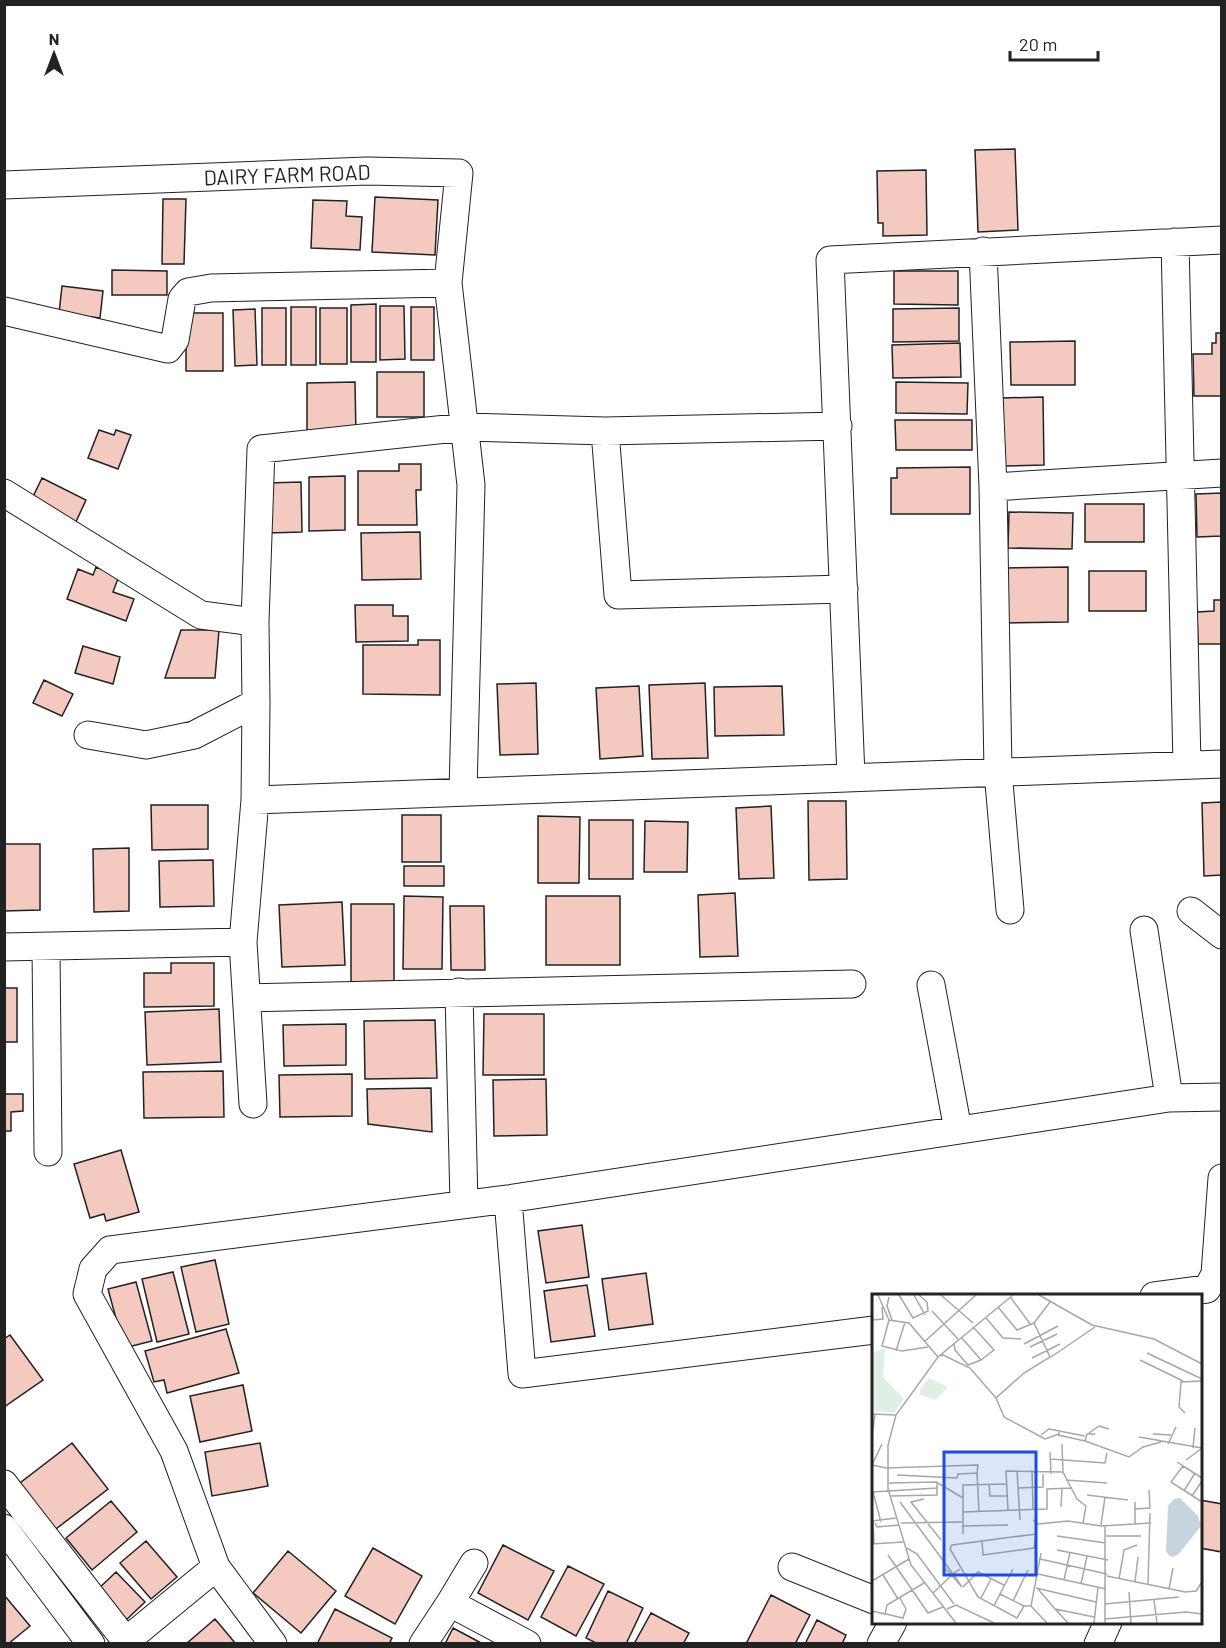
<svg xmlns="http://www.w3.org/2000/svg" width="1226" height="1648" font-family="Barlow,sans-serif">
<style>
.building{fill:#f3c9c0;stroke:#222;stroke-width:1.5}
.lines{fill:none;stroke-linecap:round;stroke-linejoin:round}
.street-casing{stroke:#222;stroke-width:29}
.street{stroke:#fff;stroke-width:27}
.labels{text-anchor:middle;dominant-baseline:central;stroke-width:4.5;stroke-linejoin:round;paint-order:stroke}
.street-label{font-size:21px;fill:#222;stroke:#fff}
.inset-road{fill:none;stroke:#a7a7a7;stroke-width:1.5}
.view{fill:#1d4ed8;fill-opacity:0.15;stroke:#1d4ed8;stroke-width:3}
.inset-edge{fill:none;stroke:#222;stroke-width:3}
</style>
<rect width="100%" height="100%" fill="#fff"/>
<!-- building -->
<path class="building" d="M 1015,149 L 1018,230 L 978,232 L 975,150 Z
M 926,170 L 927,235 L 883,236 L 883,223 L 878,223 L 877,171 Z
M 375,197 L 438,200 L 435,255 L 372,252 Z
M 163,199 L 186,199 L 184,264 L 162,264 Z
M 313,200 L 347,201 L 346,216 L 362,217 L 360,250 L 311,248 Z
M 112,270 L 167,271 L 167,295 L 112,295 Z
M 894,271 L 958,271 L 958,305 L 894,304 Z
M 62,286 L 103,291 L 100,318 L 59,313 Z
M 376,304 L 376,362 L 351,362 L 351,305 Z
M 380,306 L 404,306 L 405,359 L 380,360 Z
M 291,307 L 316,307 L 316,365 L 291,365 Z
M 411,307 L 434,307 L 434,360 L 411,360 Z
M 262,308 L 286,308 L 286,365 L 262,365 Z
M 320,308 L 347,308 L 347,364 L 320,364 Z
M 959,308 L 959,341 L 893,342 L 893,309 Z
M 255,309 L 257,365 L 235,366 L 233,310 Z
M 186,313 L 223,313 L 223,371 L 186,371 Z
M 1216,333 L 1222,333 L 1222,396 L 1194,396 L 1193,354 L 1212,354 L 1212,343 L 1216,343 Z
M 1075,341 L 1075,385 L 1011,385 L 1010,342 Z
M 960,343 L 961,377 L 893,378 L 892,345 Z
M 377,372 L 424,372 L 424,417 L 377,417 Z
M 355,382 L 356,436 L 307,436 L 307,383 Z
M 896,382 L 968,383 L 967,414 L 896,413 Z
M 1043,397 L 1044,465 L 1003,466 L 1002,398 Z
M 895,420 L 972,420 L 972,450 L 896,450 Z
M 99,430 L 114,435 L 116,430 L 131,435 L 118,469 L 88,458 Z
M 399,464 L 421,464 L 421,490 L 416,490 L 417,525 L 358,525 L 358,471 L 399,471 Z
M 970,467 L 970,514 L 891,514 L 891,478 L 897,478 L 897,468 Z
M 345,476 L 345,530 L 309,531 L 309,477 Z
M 42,478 L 86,500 L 74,526 L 29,505 Z
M 301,482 L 302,532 L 268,533 L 267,483 Z
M 1222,493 L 1222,536 L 1197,537 L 1196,494 Z
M 1085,504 L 1144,504 L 1144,542 L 1085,542 Z
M 1009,512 L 1073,513 L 1072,549 L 1008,548 Z
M 420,532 L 421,579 L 362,580 L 361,533 Z
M 96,567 L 119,576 L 113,592 L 134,599 L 126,621 L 67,599 L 78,569 L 93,575 Z
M 1068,567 L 1068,622 L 1005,623 L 1004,568 Z
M 1089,571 L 1146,571 L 1146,611 L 1089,611 Z
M 1214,600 L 1222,600 L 1222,644 L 1198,644 L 1197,612 L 1214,611 Z
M 355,605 L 393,605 L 393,616 L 408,616 L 408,641 L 356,642 Z
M 181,630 L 219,630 L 215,678 L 165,678 Z
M 418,640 L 440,640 L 440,695 L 363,694 L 363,645 L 418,645 Z
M 83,646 L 120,657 L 113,684 L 75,673 Z
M 44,680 L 73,694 L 62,716 L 33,703 Z
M 536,683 L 538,754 L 500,755 L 497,684 Z
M 705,683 L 708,758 L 652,759 L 649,685 Z
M 639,686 L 643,756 L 600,759 L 596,688 Z
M 782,686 L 784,735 L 715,736 L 714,687 Z
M 808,801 L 846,801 L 847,879 L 809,880 Z
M 1222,802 L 1222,875 L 1204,876 L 1202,803 Z
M 151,805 L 208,805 L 208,849 L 152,850 Z
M 771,806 L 774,878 L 739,879 L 736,808 Z
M 402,815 L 441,815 L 441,862 L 402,862 Z
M 538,816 L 580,817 L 579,883 L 538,883 Z
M 589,820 L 633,820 L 633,879 L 589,879 Z
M 645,821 L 688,822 L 687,872 L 644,872 Z
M 4,844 L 40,844 L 40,910 L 4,911 Z
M 129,848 L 129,911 L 94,912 L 93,849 Z
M 213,860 L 214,906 L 160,907 L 159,861 Z
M 404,866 L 444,866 L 444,886 L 404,886 Z
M 735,893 L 738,956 L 700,957 L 698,895 Z
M 404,896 L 443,897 L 442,969 L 403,969 Z
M 546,896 L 620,896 L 620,965 L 546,965 Z
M 342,902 L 345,965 L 282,967 L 279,905 Z
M 351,904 L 394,904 L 394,981 L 351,982 Z
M 450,906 L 484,906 L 485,970 L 451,970 Z
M 171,963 L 214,963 L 214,1006 L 144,1007 L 144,973 L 171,973 Z
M 4,988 L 17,988 L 17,1042 L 4,1042 Z
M 219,1009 L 221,1062 L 147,1065 L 145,1012 Z
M 484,1014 L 544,1014 L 544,1075 L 483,1075 Z
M 435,1020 L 437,1078 L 365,1079 L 364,1021 Z
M 346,1024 L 346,1065 L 284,1066 L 283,1025 Z
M 223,1071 L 224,1117 L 144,1118 L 143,1072 Z
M 352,1074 L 352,1116 L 280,1117 L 279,1075 Z
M 546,1079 L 547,1135 L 494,1136 L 493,1080 Z
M 431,1088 L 432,1132 L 368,1124 L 367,1089 Z
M 4,1094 L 23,1094 L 23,1111 L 11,1112 L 11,1131 L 4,1131 Z
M 121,1150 L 139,1212 L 106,1221 L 104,1214 L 90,1218 L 74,1164 Z
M 582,1225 L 589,1277 L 546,1283 L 538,1231 Z
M 215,1260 L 229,1324 L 196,1332 L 181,1267 Z
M 173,1272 L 189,1334 L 157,1342 L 142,1279 Z
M 646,1273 L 653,1324 L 609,1330 L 602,1279 Z
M 136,1282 L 152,1341 L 124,1348 L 108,1289 Z
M 587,1285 L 595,1336 L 551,1342 L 544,1291 Z
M 226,1329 L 239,1373 L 167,1393 L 164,1380 L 154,1382 L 145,1351 Z
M 10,1335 L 43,1380 L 4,1407 L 4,1339 Z
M 243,1385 L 252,1431 L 200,1442 L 190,1396 Z
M 72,1443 L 108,1489 L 52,1532 L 16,1486 Z
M 260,1443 L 268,1486 L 212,1496 L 205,1452 Z
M 1200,1500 L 1222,1504 L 1222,1552 L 1200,1548 Z
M 111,1501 L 137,1532 L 92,1570 L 66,1538 Z
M 146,1541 L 177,1577 L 151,1599 L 120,1563 Z
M 503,1545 L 554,1571 L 528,1620 L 478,1593 Z
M 373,1548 L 422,1576 L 395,1624 L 345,1596 Z
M 288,1551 L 336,1591 L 301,1633 L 253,1593 Z
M 568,1566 L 604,1584 L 576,1636 L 541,1617 Z
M 116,1572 L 145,1602 L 124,1622 L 95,1592 Z
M 608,1591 L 643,1608 L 626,1644 L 598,1644 L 586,1638 Z
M 4,1595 L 30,1626 L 8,1644 L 4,1644 Z
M 771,1595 L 810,1615 L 795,1644 L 746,1644 Z
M 335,1609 L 392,1638 L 389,1644 L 317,1644 Z
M 651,1613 L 689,1633 L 683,1644 L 634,1644 Z
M 215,1619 L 236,1644 L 186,1644 Z
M 817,1620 L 846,1635 L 842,1644 L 805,1644 Z
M 453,1628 L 483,1644 L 445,1644 Z"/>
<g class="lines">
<defs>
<path id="street" d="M 4,185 L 367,171 L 459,173 L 448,283
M 1175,242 L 1187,764
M 983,251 L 993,487 L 998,771 L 1010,910
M 4,311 L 168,349 L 175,340 L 182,299 L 188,292 L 211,288 L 448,283 L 471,485 L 463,791
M 605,431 L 618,595 L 844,589
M 993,487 L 1222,473
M 4,493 L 201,615 L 255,622
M 88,735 L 146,745 L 194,735 L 256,703
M 851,776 L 830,260 L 1222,240
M 255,800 L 1222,764
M 1191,911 L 1222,935
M 1144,930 L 1169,1098
M 4,947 L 243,942
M 46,947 L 48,1152
M 931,985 L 958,1130
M 459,992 L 464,1204
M 247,998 L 852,984
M 253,1104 L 243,942 L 255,800 L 256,703 L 255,622 L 261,449 L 465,427 L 605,431 L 838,426
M 508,1199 L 522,1374 L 874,1330
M 1154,1296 L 1207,1289 L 1215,1274 L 1222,1178
M 4,1484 L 126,1641 L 123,1644
M 4,1528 L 91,1644
M 792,1567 L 874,1600
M 450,1603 L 474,1563
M 128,1644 L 126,1641 L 216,1567
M 273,1644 L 216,1567 L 174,1451 L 87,1294 L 93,1269 L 110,1250 L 508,1199 L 1169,1098 L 1222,1097
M 423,1644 L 450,1603 L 527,1644
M 881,1644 L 893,1622
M 1098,1644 L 1108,1622"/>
</defs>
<!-- street casing -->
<use href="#street" class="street-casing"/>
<!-- street -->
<use href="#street" class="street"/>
</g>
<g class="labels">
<!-- street labels -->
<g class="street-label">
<text transform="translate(287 174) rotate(-2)">DAIRY FARM ROAD</text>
</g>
</g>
<!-- overview -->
<g transform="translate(872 1294)">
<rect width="330" height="330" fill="#fff"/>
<path d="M 13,54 L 11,83 L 32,105 L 22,119 L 0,117 L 0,58 ZM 57,84 L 76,93 L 64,106 L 48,101 L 48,95 Z" fill="#e0efe3"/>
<path d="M 308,204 L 326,222 L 329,232 L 306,261 L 299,263 L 294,258 L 296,212 L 302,205 Z" fill="#c7d3dd"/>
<path class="inset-road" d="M 6,1 L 17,26 L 37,29 L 66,63M 27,1 L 41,24 L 56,17 L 55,8 L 47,1M 42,1 L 53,21M 69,1 L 101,29M 167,1 L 220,31 L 282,45 L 330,70M 17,3 L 15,12 L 20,26M 139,4 L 159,31M 126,13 L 145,36 L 162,29 L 178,63 L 152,79 L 124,104 L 132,123 L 173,145 L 187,140 L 187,136M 60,17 L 86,45M 114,24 L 131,44 L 149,45M 0,26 L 11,25 L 10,13M 17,26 L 10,52 L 30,57 L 56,53M 162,29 L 178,8M 89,43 L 109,66 L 122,56 L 102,34M 52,48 L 104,1M 82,49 L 83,56 L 96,71 L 109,66M 152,50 L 186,32M 158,53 L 185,40M 24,57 L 33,28M 275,59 L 330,85M 69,60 L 98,74 L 124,104M 179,63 L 223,33M 160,64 L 188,50M 268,66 L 311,87M 313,119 L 307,113 L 309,88 L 330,87M 0,120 L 24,121M 330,137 L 330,157M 217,139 L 227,132 L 237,135M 223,140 L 215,140 L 213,147 L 257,163 L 271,153 L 289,148M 281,140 L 299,141M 169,141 L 177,135 L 213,142M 186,141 L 213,147M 0,142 L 3,120M 267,143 L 330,154M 190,150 L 191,178M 296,150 L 304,133M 321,154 L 323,134M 178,158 L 179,180M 178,165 L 233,169 L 235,159M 314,166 L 329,155M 305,168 L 311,172 L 299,188 L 330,208M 0,171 L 14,174 L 106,171 L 105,179M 0,171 L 10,150M 311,172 L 330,184M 160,176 L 161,215M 145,177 L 148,226M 25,181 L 85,184 L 86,180 L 105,179 L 107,217M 194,186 L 235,189M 17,189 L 65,188 L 65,201 L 18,202M 66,189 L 91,204M 117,190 L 118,202 L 135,202M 146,194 L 171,193 L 171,180M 312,197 L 323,179M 0,198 L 65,194M 1,198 L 9,228M 215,201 L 256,206M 320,202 L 330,187M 52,205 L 39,208 L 69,246M 28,208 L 81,280 L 61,299M 263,208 L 263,230M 189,213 L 190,194M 263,215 L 278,214 L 277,196M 136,216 L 134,177 L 191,178 L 205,205 L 214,212 L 211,229M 91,218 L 175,215 L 175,195 L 199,194M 161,226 L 166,230 L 196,227 L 229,232 L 279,229M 0,227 L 24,224M 1,228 L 2,250M 3,229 L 5,233 L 27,231M 29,229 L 90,228M 229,231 L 233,203M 90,232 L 136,231M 233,232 L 233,329M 91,240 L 91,191 L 135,190M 185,242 L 234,249M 234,242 L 269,242M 110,247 L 111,261 L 162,254 L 164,240 L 80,251 L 78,255 L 106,303 L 145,324 L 152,312 L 159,312M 0,250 L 31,248M 35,254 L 45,260 L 82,310M 185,256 L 236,266M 169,259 L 159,312 L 175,329M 16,261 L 56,319 L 71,313M 168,265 L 235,280M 74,275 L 90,293M 88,275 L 81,280 L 90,293M 166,280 L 234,295M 11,281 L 26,305M 235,282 L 313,298 L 324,297 L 330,288M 247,285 L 252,256 L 265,251M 192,286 L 198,258M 0,287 L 37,265M 263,288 L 266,263M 209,290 L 215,262M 276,290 L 278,219M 91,293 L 106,278 L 132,291M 164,294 L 224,308M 166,295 L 183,315M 297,295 L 301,274M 257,298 L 259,329M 128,300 L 141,275M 109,304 L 119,285M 282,306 L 285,329M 141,307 L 156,276M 233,310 L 307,303M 122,312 L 128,300 L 152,312M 75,315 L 84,311 L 122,329M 0,317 L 13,320 L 15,311 L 52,289M 14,320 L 31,324 L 34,315 L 28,304M 233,325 L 314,318 L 330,320M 84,329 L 39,271 L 16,195 L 16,151 L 24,121 L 66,63 L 141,1M 196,329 L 183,315 L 222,323M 222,329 L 226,293"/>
<path class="view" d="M 72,158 L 164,158 L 164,281 L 72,281 Z"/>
<rect width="330" height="330" class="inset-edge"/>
</g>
<!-- border -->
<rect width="1226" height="1648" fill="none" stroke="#222222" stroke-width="12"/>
<!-- north arrow -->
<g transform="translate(54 54)" stroke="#ffffff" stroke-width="4.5" paint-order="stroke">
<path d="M0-4.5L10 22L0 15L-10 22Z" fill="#222222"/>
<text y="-9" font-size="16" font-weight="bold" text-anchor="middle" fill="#222222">N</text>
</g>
<!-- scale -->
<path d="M1010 51v9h88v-9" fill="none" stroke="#222222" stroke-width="3"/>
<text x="1019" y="51" font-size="18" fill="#222222" stroke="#ffffff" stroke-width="4.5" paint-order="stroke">20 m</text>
</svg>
